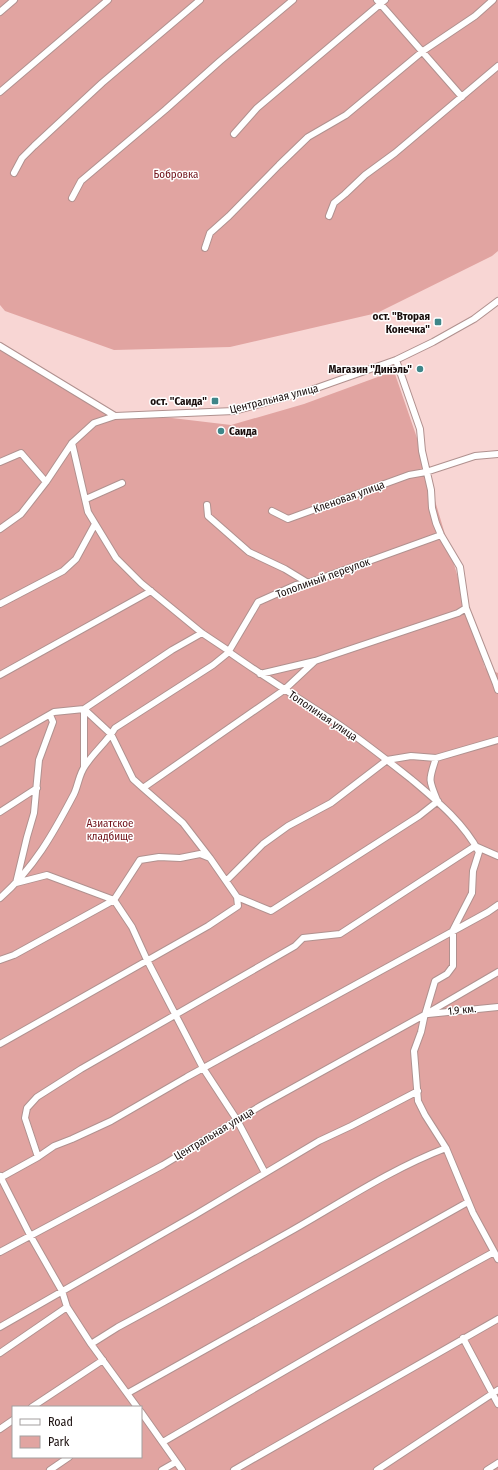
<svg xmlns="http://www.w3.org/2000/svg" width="498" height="1470" font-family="'Fira Sans Condensed',sans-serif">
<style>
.green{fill:#e1a4a1;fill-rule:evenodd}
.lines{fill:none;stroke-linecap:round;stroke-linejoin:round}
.minor-casing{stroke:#b0918f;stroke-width:8}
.minor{stroke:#fff;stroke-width:6}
.poi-dot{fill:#3e8689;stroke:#fff;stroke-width:1.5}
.labels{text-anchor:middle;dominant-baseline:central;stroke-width:3;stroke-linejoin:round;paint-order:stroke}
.park-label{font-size:11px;fill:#70121a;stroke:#fff}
.poi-label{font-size:11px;font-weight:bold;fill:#1a0f0e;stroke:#fff;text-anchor:end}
.street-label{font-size:11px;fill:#1a0f0e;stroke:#fff}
</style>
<rect width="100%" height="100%" fill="#f8d6d4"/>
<!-- green -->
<path class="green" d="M 0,0 L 498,0 L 498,251 L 492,256 L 377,313 L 230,347 L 114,350 L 5,311 L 0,305 Z
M 0,347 L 115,416 L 172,418 L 231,425 L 304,404 L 394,371 L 417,438 L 424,464 L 485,668 L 498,673 L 498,1470 L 0,1470 ZM 13,1407 L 141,1407 L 141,1457 L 13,1457 Z"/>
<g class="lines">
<defs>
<path id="minor" d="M 377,0 L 462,97
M 0,12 L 14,0
M 0,92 L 108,0
M 234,134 L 257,108 L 385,0
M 14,173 L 22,158 L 34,146 L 102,83 L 200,0
M 72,198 L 81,181 L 165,110 L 220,61 L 293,0
M 329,216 L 334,203 L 345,194 L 365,175 L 395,153 L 498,66
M 205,248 L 210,233 L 229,216 L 279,165 L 308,137 L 346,115 L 423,51 L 475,16 L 493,0
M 0,346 L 115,416 L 234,411 L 311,390 L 396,360 L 433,342 L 474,319 L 498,301
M 396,360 L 420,429 L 422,451 L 431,490 L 432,508 L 436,523 L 441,535 L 460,567 L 466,608 L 496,684 L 498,690
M 72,443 L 88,512 L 116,558 L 141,583 L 202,633 L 229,651 L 229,652 C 264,677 302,700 338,724 C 363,741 387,760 411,779 C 437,801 463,822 479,852 L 473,871 L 472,893 L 453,930 L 453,966 L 447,974 L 435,981 L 424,1018 L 421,1032 L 414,1051 L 418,1101 L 425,1115 L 446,1148 L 473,1213 L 498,1259
M 0,462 L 21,453 L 46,482
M 86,499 L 122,483
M 207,505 L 208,516 L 249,552 L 285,569 L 308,583
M 272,511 L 288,519 L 409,475 L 426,472 L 475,456 L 498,454
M 0,529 L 21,514 L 46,482 L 72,443 L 94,423 L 115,416
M 0,604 L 63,571 L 76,559 L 95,524
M 229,651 L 258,602 L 296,585 L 308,583 L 441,535
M 260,674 L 315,661
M 0,675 L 151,591
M 50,715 L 53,722 L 39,760 L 34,813 L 27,837 L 16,883 L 47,875 L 114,900 L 132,927 L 147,960 L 203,1068 L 237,1120 L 265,1173
M 0,743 L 54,712 L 84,709 L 172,650 L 202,633
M 436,758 C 429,780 428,778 437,800
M 387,760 L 411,756 L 436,758 L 498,740
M 84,767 L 84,709 L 111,734 L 133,779 L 143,788
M 0,812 L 37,788
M 475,846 L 498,856
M 210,858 L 183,823 L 143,788 L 284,690 L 315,661 L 458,613 L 466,608
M 226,881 L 263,844 L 288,826 L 331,803 L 387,760
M 0,898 C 34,868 53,834 74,794 C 78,786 79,774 85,766 C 94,752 107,742 115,728 L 213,665 L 229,652
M 0,960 L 14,955 L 114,900 L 140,860 L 159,857 L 180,858 L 200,854 L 210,858 L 237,897
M 428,1014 L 498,1007
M 0,1044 L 208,926 L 238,906 L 237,897 L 271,911 L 419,816 L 438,801
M 38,1157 L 25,1118 L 27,1108 L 37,1097 L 81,1069 L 295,946 L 303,938 L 340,934 L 475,846
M 0,1176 L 30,1235 L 62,1291 L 67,1307 L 91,1344 L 137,1407
M 0,1178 L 38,1157 L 54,1146 L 72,1139 L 111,1121 L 187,1077 L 488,912 L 498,905
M 0,1252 L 163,1165 L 262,1105 L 426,1014 L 498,972
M 0,1327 L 195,1215 L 319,1141 L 351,1126 L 418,1091
M 463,1338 L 498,1404
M 91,1344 L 118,1327 C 176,1296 234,1263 291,1231 C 342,1202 391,1169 446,1148
M 0,1353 L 67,1307
M 128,1393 L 468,1202
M 32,1407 L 103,1360
M 141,1412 L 182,1470
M 0,1429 L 13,1420
M 163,1442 C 273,1378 382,1313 494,1252
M 50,1470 L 69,1457
M 162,1470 L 176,1462
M 234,1470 L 498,1319
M 377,1470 L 498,1390
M 487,1470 L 498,1463"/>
</defs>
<!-- minor casing -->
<use href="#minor" class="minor-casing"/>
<!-- minor -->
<use href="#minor" class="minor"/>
</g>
<!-- markers -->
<g class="poi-dot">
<rect x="434" y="318" width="8" height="8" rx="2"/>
<circle cx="420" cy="369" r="4"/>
<rect x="211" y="397" width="8" height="8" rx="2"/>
<circle cx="221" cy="431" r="4"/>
</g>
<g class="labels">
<!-- park labels -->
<g class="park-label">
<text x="176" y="174">Бобровка</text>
<text x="110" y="823">Азиатское<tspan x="110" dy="13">кладбище</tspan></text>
</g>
<!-- poi labels -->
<g class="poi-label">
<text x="430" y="316">ост. "Вторая<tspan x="430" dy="13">Конечка"</tspan></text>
<text x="412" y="369">Магазин "Динэль"</text>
<text x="207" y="401">ост. "Саида"</text>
<text x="229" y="431" text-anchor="start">Саида</text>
</g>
<!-- street labels -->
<g class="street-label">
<text transform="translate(274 399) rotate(-14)">Центральная улица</text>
<text transform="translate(349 497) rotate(-20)">Кленовая улица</text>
<text transform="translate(323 578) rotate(-20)">Тополиный переулок</text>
<text transform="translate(323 716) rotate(34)">Тополиная улица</text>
<text transform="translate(462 1010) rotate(-6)">1.9 км.</text>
<text transform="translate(214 1134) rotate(-31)">Центральная улица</text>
</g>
</g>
<!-- legend -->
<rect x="12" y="1406" width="130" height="52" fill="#ffffff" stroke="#a39f9f"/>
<rect x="20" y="1419" width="20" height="6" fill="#ffffff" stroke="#a39f9f"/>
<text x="48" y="1426" font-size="12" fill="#1a0f0e">Road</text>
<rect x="20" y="1436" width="20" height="12" fill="#e1a4a1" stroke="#a39f9f"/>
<text x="48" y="1446" font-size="12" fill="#1a0f0e">Park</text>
</svg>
